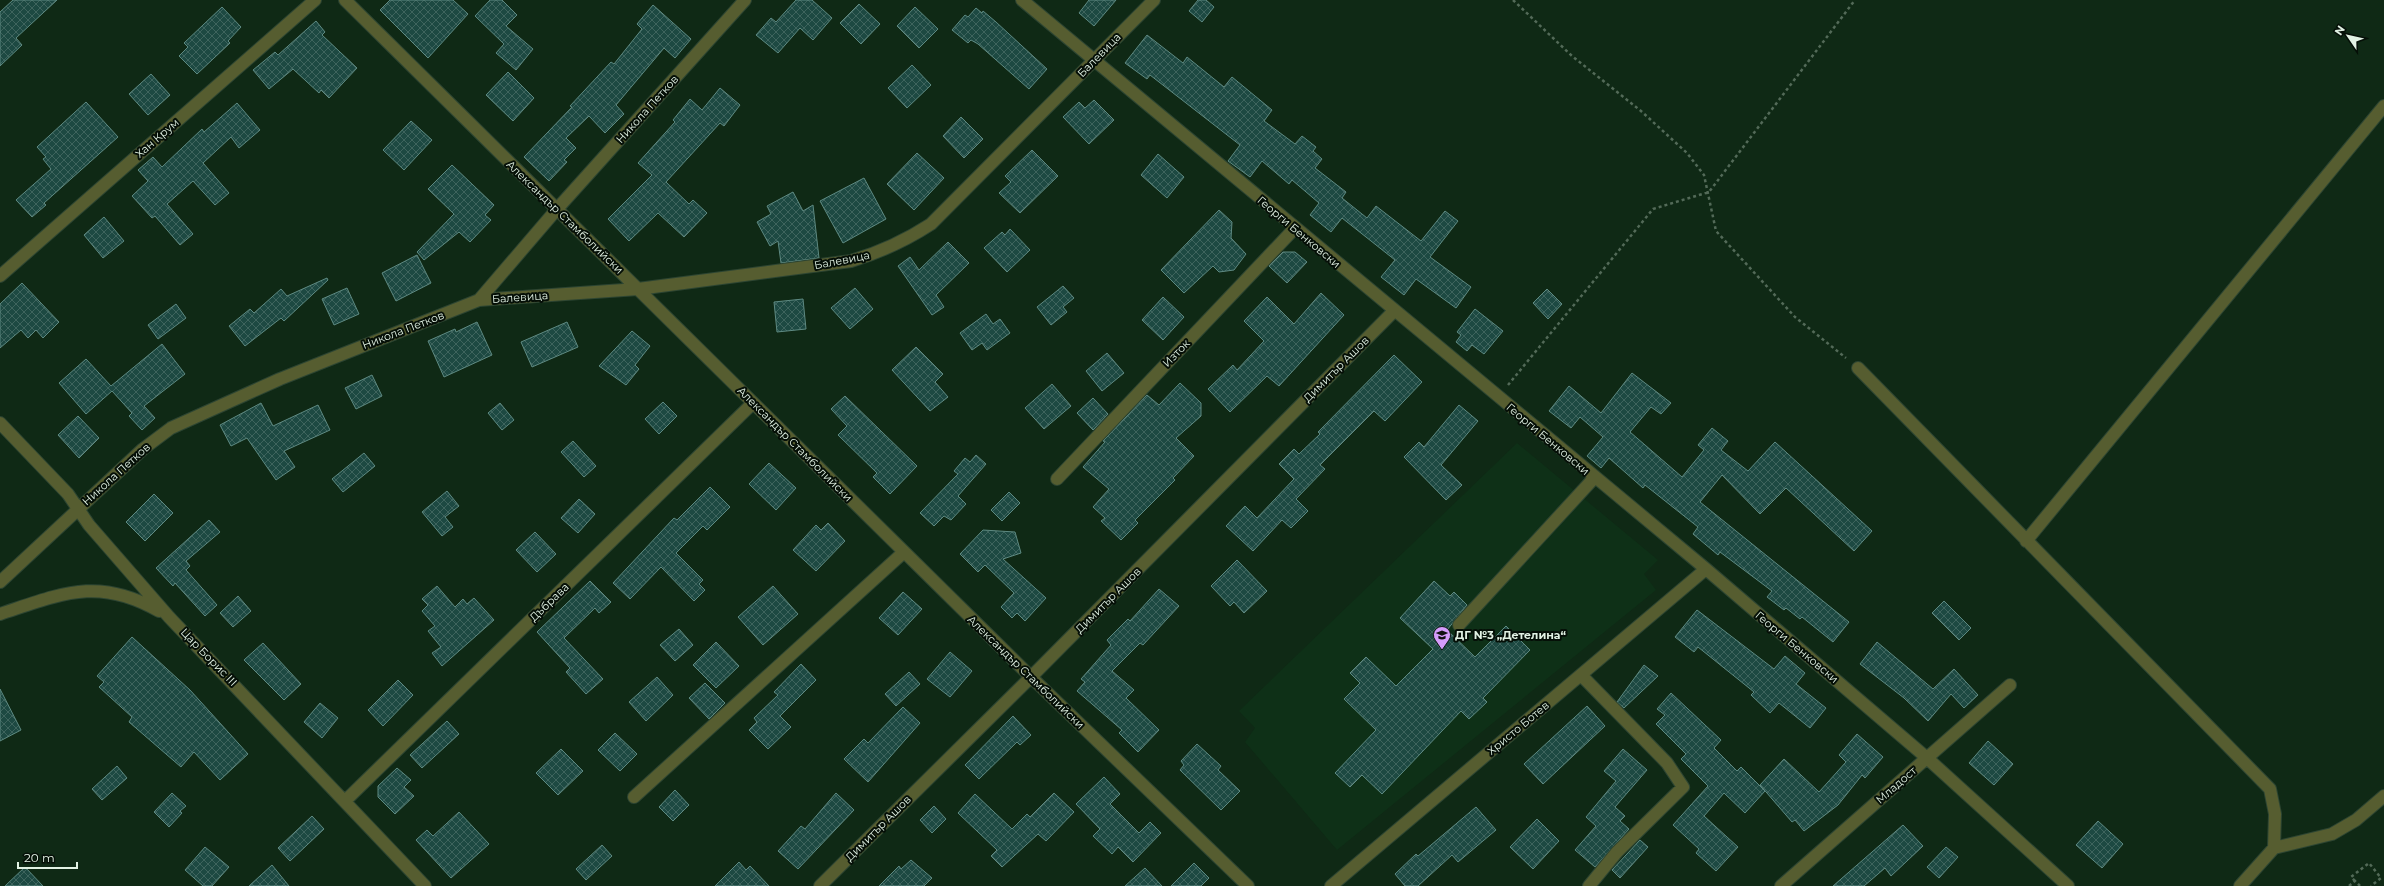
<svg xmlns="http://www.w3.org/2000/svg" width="2384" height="886" font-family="Montserrat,sans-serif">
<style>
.built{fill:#0e3017}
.building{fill:url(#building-cross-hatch);stroke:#5e8a82}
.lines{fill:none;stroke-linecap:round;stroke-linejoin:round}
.minor-casing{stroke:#2d4532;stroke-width:14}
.path{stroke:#536a58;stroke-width:2.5;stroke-dasharray:3 3;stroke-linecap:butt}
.minor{stroke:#565d30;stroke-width:12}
.labels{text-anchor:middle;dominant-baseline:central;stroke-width:4;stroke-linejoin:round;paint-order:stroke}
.street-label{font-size:11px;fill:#e2f2e4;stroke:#050f07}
.poi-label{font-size:11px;font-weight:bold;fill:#e2f2e4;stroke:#050f07;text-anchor:start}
</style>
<defs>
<pattern id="building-cross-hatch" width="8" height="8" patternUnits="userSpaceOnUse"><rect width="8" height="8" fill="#1d4942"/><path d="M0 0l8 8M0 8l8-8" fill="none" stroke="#3e645d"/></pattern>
</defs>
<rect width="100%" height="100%" fill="#0f2915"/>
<!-- built -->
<path class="built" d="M 1517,443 L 1658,560 L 1644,574 L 1656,590 L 1337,850 L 1245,742 L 1255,728 L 1239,711 Z"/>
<!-- building -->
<path class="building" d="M 13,0 L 57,0 L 16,38 L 22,45 L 0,66 L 0,12 Z
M 390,0 L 453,0 L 468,14 L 428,58 L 380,10 Z
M 490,0 L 502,0 L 517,15 L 506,26 L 533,49 L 516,70 L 496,53 L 504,44 L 475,16 Z
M 796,0 L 812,0 L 832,18 L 813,40 L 800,28 L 778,53 L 756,35 L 771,18 L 776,22 Z
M 1089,0 L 1116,0 L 1094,26 L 1079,13 Z
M 1198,0 L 1206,0 L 1214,7 L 1202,22 L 1189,11 Z
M 859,4 L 880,24 L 861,44 L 840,23 Z
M 653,5 L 691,39 L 675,58 L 664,48 L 616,105 L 624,114 L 605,133 L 589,116 L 566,138 L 576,148 L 564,160 L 567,162 L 549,181 L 524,157 L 572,107 L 570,106 L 611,62 L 614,64 L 642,29 L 637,24 Z
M 222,7 L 241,27 L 228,41 L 230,43 L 197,74 L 179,56 L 188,47 L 184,43 Z
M 915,7 L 938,29 L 919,48 L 897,26 Z
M 976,8 L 982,13 L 983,11 L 996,22 L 1047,69 L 1029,89 L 978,44 L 971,40 L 968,43 L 952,30 L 965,15 L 968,17 Z
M 316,21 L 325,32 L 322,35 L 357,68 L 329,98 L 321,90 L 319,93 L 293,69 L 269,89 L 253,70 L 275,52 L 278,55 Z
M 1147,35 L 1183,63 L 1187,57 L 1224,87 L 1232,77 L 1272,110 L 1264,121 L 1295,144 L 1302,136 L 1316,147 L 1313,151 L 1322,159 L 1315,168 L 1346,192 L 1342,198 L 1367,218 L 1376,206 L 1421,241 L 1445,211 L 1458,221 L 1430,257 L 1471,287 L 1456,308 L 1416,279 L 1404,295 L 1381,277 L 1395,260 L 1342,218 L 1331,232 L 1310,215 L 1319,203 L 1292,180 L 1289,184 L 1262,161 L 1250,177 L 1228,161 L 1240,145 L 1150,75 L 1147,79 L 1125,63 Z
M 912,65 L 931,85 L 907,108 L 888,88 Z
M 508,72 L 534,98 L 513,121 L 486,95 Z
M 151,74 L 170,95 L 148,115 L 129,94 Z
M 720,88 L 740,105 L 724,126 L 720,123 L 666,182 L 689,204 L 693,200 L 707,213 L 684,237 L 658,213 L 629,241 L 608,219 L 652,175 L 638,163 L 675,122 L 673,120 L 690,99 L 702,110 Z
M 1094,100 L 1114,120 L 1089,144 L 1063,117 L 1079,102 L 1085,108 Z
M 86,102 L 118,137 L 44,203 L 46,205 L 32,217 L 16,200 L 51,169 L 43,159 L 46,157 L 37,147 Z
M 237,103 L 260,130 L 239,148 L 231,137 L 203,163 L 229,193 L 215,205 L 193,181 L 167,204 L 193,234 L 180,245 L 155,216 L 152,218 L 132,196 L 148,181 L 138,170 L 153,157 L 162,167 L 202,129 L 204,132 Z
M 961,117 L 983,139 L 964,158 L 943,136 Z
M 411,121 L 432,140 L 404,170 L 383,150 Z
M 1032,150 L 1058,176 L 1020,213 L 999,193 L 1011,182 L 1005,176 Z
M 917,153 L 944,178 L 914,210 L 887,184 Z
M 1158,154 L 1184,177 L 1167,198 L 1141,175 Z
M 452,165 L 494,205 L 485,215 L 491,220 L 470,242 L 459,232 L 424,260 L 417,252 L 454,214 L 428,189 Z
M 864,178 L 886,219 L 843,243 L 820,201 Z
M 793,192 L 803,211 L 813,205 L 819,258 L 781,263 L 778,241 L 770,246 L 757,222 L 771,214 L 767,206 Z
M 1219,210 L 1232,222 L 1231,238 L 1246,254 L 1234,270 L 1219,272 L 1213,266 L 1184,293 L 1161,270 Z
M 104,217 L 124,241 L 103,258 L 84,235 Z
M 1010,229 L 1030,250 L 1007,272 L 984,248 L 1002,232 L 1005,235 Z
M 948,242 L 969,263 L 936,295 L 944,307 L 932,315 L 898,266 L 910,257 L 919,270 Z
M 1283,252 L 1295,252 L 1307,262 L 1287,283 L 1269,266 Z
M 417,255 L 431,283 L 396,301 L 382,273 Z
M 327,278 L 328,280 L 284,321 L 281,318 L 245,346 L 229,326 L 250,309 L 254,313 L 281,289 L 287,296 Z
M 22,283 L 59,322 L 43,338 L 36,330 L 28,338 L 21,330 L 0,348 L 0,304 Z
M 1063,286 L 1074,298 L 1063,307 L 1067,312 L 1051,325 L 1037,307 Z
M 347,288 L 359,314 L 334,325 L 322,299 Z
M 855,288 L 873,309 L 850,329 L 831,308 Z
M 1547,289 L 1562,304 L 1548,319 L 1533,303 Z
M 1321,293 L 1344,315 L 1279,386 L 1267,376 L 1230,412 L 1208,389 L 1233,365 L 1237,370 L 1264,341 L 1244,321 L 1267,297 L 1294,324 Z
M 1163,297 L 1184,317 L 1163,340 L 1142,320 Z
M 803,299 L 806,329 L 777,332 L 774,302 Z
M 176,304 L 186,318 L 158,339 L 148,325 Z
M 1475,309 L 1503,331 L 1484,354 L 1472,345 L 1467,351 L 1456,342 L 1461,335 L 1457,332 Z
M 986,314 L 993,324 L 1000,319 L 1010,333 L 987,350 L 982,343 L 972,350 L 960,333 Z
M 477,322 L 492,355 L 444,377 L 428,341 L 455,329 L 456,332 Z
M 567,322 L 578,347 L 532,367 L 521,342 Z
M 632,331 L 650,346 L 635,365 L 639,369 L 626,385 L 599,366 Z
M 162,344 L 185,374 L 144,406 L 155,418 L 142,430 L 129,416 L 132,413 L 112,391 L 86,414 L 59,383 L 86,359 L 111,386 Z
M 916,347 L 943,374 L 935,382 L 948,397 L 930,411 L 892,370 Z
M 1107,353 L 1124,373 L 1102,391 L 1086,371 Z
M 1394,355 L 1422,382 L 1385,421 L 1374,411 L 1320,465 L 1325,469 L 1296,499 L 1308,511 L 1291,528 L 1282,520 L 1253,551 L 1226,526 L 1245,506 L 1257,518 L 1294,479 L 1279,464 L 1294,449 L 1299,454 L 1320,434 L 1318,432 Z
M 1632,373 L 1671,403 L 1661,414 L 1651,407 L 1630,432 L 1682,477 L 1704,450 L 1698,445 L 1712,428 L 1728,441 L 1721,450 L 1748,471 L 1775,442 L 1872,531 L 1854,551 L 1786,488 L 1760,514 L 1722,475 L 1700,502 L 1849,622 L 1833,642 L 1802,617 L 1800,619 L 1786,608 L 1784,610 L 1767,597 L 1772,591 L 1720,552 L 1718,555 L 1693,534 L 1698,527 L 1645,485 L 1643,488 L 1609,458 L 1601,468 L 1587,456 L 1603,437 L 1580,417 L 1571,428 L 1549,411 L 1569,386 L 1601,413 Z
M 372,375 L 382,396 L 356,409 L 345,388 Z
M 1180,383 L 1201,403 L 1201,416 L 1176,438 L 1194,456 L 1173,478 L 1175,480 L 1135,520 L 1138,523 L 1121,540 L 1101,521 L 1105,518 L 1093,507 L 1109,489 L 1083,467 L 1105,442 L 1103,441 L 1147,395 L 1159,405 Z
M 1052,384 L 1071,406 L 1044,429 L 1025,408 Z
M 845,396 L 917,466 L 890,494 L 873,477 L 877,473 L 838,435 L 847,426 L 831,409 Z
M 1093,398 L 1108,414 L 1093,430 L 1077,413 Z
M 663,402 L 677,416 L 659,434 L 645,419 Z
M 261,403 L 273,426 L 318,405 L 330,430 L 284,451 L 295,467 L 276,480 L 247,438 L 231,446 L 220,425 Z
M 500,403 L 514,420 L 502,430 L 488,413 Z
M 1459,405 L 1478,421 L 1441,465 L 1462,485 L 1446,500 L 1404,457 L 1419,442 L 1424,447 Z
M 78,416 L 99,438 L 79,458 L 58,435 Z
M 573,441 L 596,466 L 584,477 L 561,452 Z
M 364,453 L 375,466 L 343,492 L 332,479 Z
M 976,455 L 986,464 L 958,496 L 966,504 L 951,520 L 944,516 L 934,526 L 920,513 L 958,474 L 954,471 L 965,458 L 970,462 Z
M 769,463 L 796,488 L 776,510 L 749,484 Z
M 710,487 L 730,507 L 707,530 L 703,526 L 676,553 L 703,580 L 699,584 L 705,590 L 694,601 L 661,567 L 630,599 L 613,583 L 674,518 L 677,520 Z
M 447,491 L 459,506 L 445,517 L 453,527 L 442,536 L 422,512 Z
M 1009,492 L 1020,503 L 1002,521 L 991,510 Z
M 154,494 L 173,513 L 145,541 L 126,522 Z
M 579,499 L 595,514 L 578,533 L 561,518 Z
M 209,520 L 220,532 L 186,561 L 190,566 L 186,570 L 217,605 L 205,616 L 175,583 L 173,586 L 156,568 Z
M 828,523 L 845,541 L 816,571 L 793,550 L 816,525 L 821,530 Z
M 983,530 L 1015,532 L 1021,553 L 1003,559 L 1046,598 L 1025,621 L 1017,613 L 1012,618 L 1001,607 L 1014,593 L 985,565 L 978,572 L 960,554 Z
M 535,532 L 556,554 L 537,572 L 516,550 Z
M 1237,560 L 1267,591 L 1244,613 L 1234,602 L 1230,606 L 1211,586 Z
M 590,581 L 611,602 L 599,613 L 595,608 L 564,638 L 603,679 L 586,694 L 566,672 L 570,668 L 537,632 Z
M 1434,581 L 1450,596 L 1454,592 L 1467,605 L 1447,630 L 1475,657 L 1506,626 L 1530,650 L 1483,698 L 1487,702 L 1469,719 L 1461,711 L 1382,794 L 1362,775 L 1350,787 L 1335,773 L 1376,730 L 1344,699 L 1360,683 L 1350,673 L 1366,657 L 1396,686 L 1433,649 L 1400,618 Z
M 437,586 L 455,607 L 463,599 L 467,604 L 474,598 L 494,620 L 442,666 L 432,653 L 441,647 L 428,631 L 435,626 L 422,611 L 428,605 L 422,599 Z
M 773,586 L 798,614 L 763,645 L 738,617 Z
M 1159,589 L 1179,606 L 1143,645 L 1140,643 L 1112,671 L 1134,690 L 1126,698 L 1159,730 L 1138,752 L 1119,733 L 1122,730 L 1077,691 L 1085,682 L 1081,679 L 1111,645 L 1107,640 L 1128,619 L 1130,621 Z
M 903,592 L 922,609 L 898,635 L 879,618 Z
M 238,596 L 251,611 L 233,627 L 220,613 Z
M 1944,601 L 1971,628 L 1959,640 L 1932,613 Z
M 1697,610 L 1774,669 L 1785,656 L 1805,673 L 1796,684 L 1826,708 L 1810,728 L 1779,703 L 1770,713 L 1751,695 L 1754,692 L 1698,647 L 1694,652 L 1675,637 Z
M 679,629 L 693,645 L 675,661 L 660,645 Z
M 132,637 L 190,690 L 248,754 L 220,780 L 194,752 L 181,767 L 129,722 L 132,717 L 99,687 L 104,682 L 97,676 Z
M 716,642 L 739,666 L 716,688 L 693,665 Z
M 1877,642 L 1933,689 L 1954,669 L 1978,695 L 1964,708 L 1951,694 L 1928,721 L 1904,698 L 1860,664 Z
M 263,643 L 301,684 L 284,700 L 244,660 Z
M 950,652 L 972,671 L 950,697 L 927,679 Z
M 801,664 L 816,680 L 780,716 L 791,727 L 768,749 L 749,730 L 757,722 L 754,718 L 778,695 L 774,692 Z
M 1644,665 L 1658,676 L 1624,708 L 1617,702 Z
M 909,672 L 920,684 L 896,706 L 885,694 Z
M 657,677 L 673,695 L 646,721 L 629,702 Z
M 398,680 L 413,695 L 383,726 L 368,710 Z
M 705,683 L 725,703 L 709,719 L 689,698 Z
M 0,689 L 21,730 L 0,741 Z
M 1671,693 L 1721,740 L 1714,748 L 1737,771 L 1741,767 L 1765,791 L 1745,813 L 1724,793 L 1704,816 L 1738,847 L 1716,871 L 1696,853 L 1699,849 L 1673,825 L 1708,786 L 1681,759 L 1686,754 L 1656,724 L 1665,715 L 1657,709 Z
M 320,703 L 338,718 L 322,738 L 304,722 Z
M 1587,706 L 1605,726 L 1543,784 L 1524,764 Z
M 903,707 L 920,723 L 868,782 L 844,759 L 864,739 L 868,743 Z
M 1013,716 L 1031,735 L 1020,745 L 1017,742 L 979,779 L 965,765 Z
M 447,721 L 459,734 L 422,768 L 410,755 Z
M 615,733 L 637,754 L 620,771 L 598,750 Z
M 1857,734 L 1883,757 L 1865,778 L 1862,775 L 1838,805 L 1804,831 L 1795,820 L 1792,822 L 1760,785 L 1784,759 L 1819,792 L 1846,762 L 1839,755 Z
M 1988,741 L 2013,764 L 1994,785 L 1969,763 Z
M 1197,744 L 1221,766 L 1218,770 L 1240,791 L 1221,810 L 1180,770 L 1184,765 L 1181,761 Z
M 561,749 L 583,771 L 558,795 L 536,773 Z
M 1623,749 L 1647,770 L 1615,807 L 1625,816 L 1620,821 L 1629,829 L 1595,867 L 1575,850 L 1596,826 L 1586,817 L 1616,781 L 1604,771 Z
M 117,766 L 127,778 L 102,800 L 92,789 Z
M 397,768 L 411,780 L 404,787 L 414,796 L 395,814 L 378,797 L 378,786 Z
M 1104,777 L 1120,794 L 1110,804 L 1139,833 L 1150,822 L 1161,833 L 1133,862 L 1118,847 L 1112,854 L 1093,836 L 1100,829 L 1076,804 Z
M 675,790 L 689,805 L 673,821 L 659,807 Z
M 172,793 L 186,806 L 180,811 L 182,813 L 169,827 L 154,812 Z
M 836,793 L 854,810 L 798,869 L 778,851 L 801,826 L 805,829 Z
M 1054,793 L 1074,812 L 1046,841 L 1038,834 L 1002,867 L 991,856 L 997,850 L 958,813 L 975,794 L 1012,829 L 1027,814 L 1030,817 Z
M 934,806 L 946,819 L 932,833 L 920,820 Z
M 1476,807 L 1496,830 L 1458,862 L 1452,855 L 1418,886 L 1405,886 L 1395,874 L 1416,854 L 1418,856 Z
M 459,812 L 489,844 L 451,878 L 416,840 L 427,830 L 433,836 Z
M 312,816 L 324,829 L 290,861 L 278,848 Z
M 1537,819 L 1559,841 L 1533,869 L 1510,847 Z
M 2098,821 L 2123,844 L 2102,868 L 2076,845 Z
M 1903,825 L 1923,846 L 1891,876 L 1885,868 L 1864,886 L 1833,886 Z
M 1640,840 L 1648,847 L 1620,878 L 1612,870 Z
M 602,845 L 612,856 L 586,880 L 576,869 Z
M 205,847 L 229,867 L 212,886 L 203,886 L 185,870 Z
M 1946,847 L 1958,857 L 1939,878 L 1927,867 Z
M 911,860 L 932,878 L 924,886 L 879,886 L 899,866 L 901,869 Z
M 739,862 L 746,870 L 750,866 L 769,886 L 715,886 Z
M 1194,863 L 1209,878 L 1201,886 L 1171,886 Z
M 272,865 L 289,886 L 249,886 Z
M 25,867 L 43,886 L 5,886 Z
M 1145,868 L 1162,886 L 1125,886 Z"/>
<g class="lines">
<defs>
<path id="minor" d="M 345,0 L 1031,677 L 1248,886
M 1022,0 L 1706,569 L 1927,758 L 2068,886
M 0,276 L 315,0
M 479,300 L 638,289 L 851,261 C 881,252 905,241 931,224 L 1154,0
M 1858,368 L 2270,789 L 2275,814 L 2274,848
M 0,423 L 68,494 L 89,525 L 169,617 L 425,886
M 1057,479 L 1295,228
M 2026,541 L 2384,106
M 0,582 L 143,449 L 171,428 L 280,379 L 479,300 L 557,209 L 745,0
M 0,614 C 61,594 98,576 159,611
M 1459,625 L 1595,477
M 1581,675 L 1667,763 L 1683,787 L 1617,852 L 1589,886
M 634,797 L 904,552
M 345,801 L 753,403
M 820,886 L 1031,677 L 1394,311
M 1331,886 L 1706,569
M 1781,886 L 2010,685
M 2240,886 L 2274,848 L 2332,834 L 2356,820 L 2384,796"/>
</defs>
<!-- minor casing -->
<use href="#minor" class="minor-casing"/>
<!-- path -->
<path class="path" d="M 1513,0 L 1572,56 L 1641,111 L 1687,153 L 1704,175 L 1716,231 L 1795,317 L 1846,358
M 1508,385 L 1653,209 L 1709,192 L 1855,0
M 2355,881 L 2351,877 L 2369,863 L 2381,878 L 2371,886
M 2349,886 L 2355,881 L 2360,886"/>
<!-- minor -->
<use href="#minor" class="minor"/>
</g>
<!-- icons -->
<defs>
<symbol id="school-pin" viewBox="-11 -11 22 30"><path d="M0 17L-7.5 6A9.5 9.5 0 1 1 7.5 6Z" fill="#d59cfb" stroke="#050f07"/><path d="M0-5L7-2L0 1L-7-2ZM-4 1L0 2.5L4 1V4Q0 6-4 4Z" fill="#111"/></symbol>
</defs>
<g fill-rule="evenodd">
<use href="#school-pin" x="1432" y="625" width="20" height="27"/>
</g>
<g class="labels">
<!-- street labels -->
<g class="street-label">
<text transform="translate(1099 55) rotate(-46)">Балевица</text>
<text transform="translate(647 109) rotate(-48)">Никола Петков</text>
<text transform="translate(157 138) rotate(-41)">Хан Крум</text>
<text transform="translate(565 217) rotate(44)">Александър Стамболийски</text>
<text transform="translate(1299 232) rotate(40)">Георги Бенковски</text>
<text transform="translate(842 260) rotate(-11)">Балевица</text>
<text transform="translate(520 297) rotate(-4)">Балевица</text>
<text transform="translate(403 330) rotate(-21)">Никола Петков</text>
<text transform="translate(1176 353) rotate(-46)">Изток</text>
<text transform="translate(1336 369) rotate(-45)">Димитър Ашов</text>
<text transform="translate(1548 439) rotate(40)">Георги Бенковски</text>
<text transform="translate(795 444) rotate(45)">Александър Стамболийски</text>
<text transform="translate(116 474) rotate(-42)">Никола Петков</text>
<text transform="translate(1108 600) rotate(-45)">Димитър Ашов</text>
<text transform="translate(549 602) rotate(-44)">Дъбрава</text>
<text transform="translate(1797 647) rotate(40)">Георги Бенковски</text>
<text transform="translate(209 657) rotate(46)">Цар Борис III</text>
<text transform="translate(1026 672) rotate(44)">Александър Стамболийски</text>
<text transform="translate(1518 728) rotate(-40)">Христо Ботев</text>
<text transform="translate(1896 785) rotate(-41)">Младост</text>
<text transform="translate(878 828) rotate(-45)">Димитър Ашов</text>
</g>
<!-- poi labels -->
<g class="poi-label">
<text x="1455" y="635">ДГ №3 „Детелина“</text>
</g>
</g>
<!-- north arrow -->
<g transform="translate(2348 36) rotate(304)" stroke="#050f07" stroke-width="3" paint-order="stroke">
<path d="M0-3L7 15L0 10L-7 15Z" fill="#e2f2e4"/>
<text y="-6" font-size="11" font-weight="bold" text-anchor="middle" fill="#e2f2e4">N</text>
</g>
<!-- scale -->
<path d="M18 862v6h59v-6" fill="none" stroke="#e2f2e4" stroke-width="2"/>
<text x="24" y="862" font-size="12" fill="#e2f2e4" stroke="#050f07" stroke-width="3" paint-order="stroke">20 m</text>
</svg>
